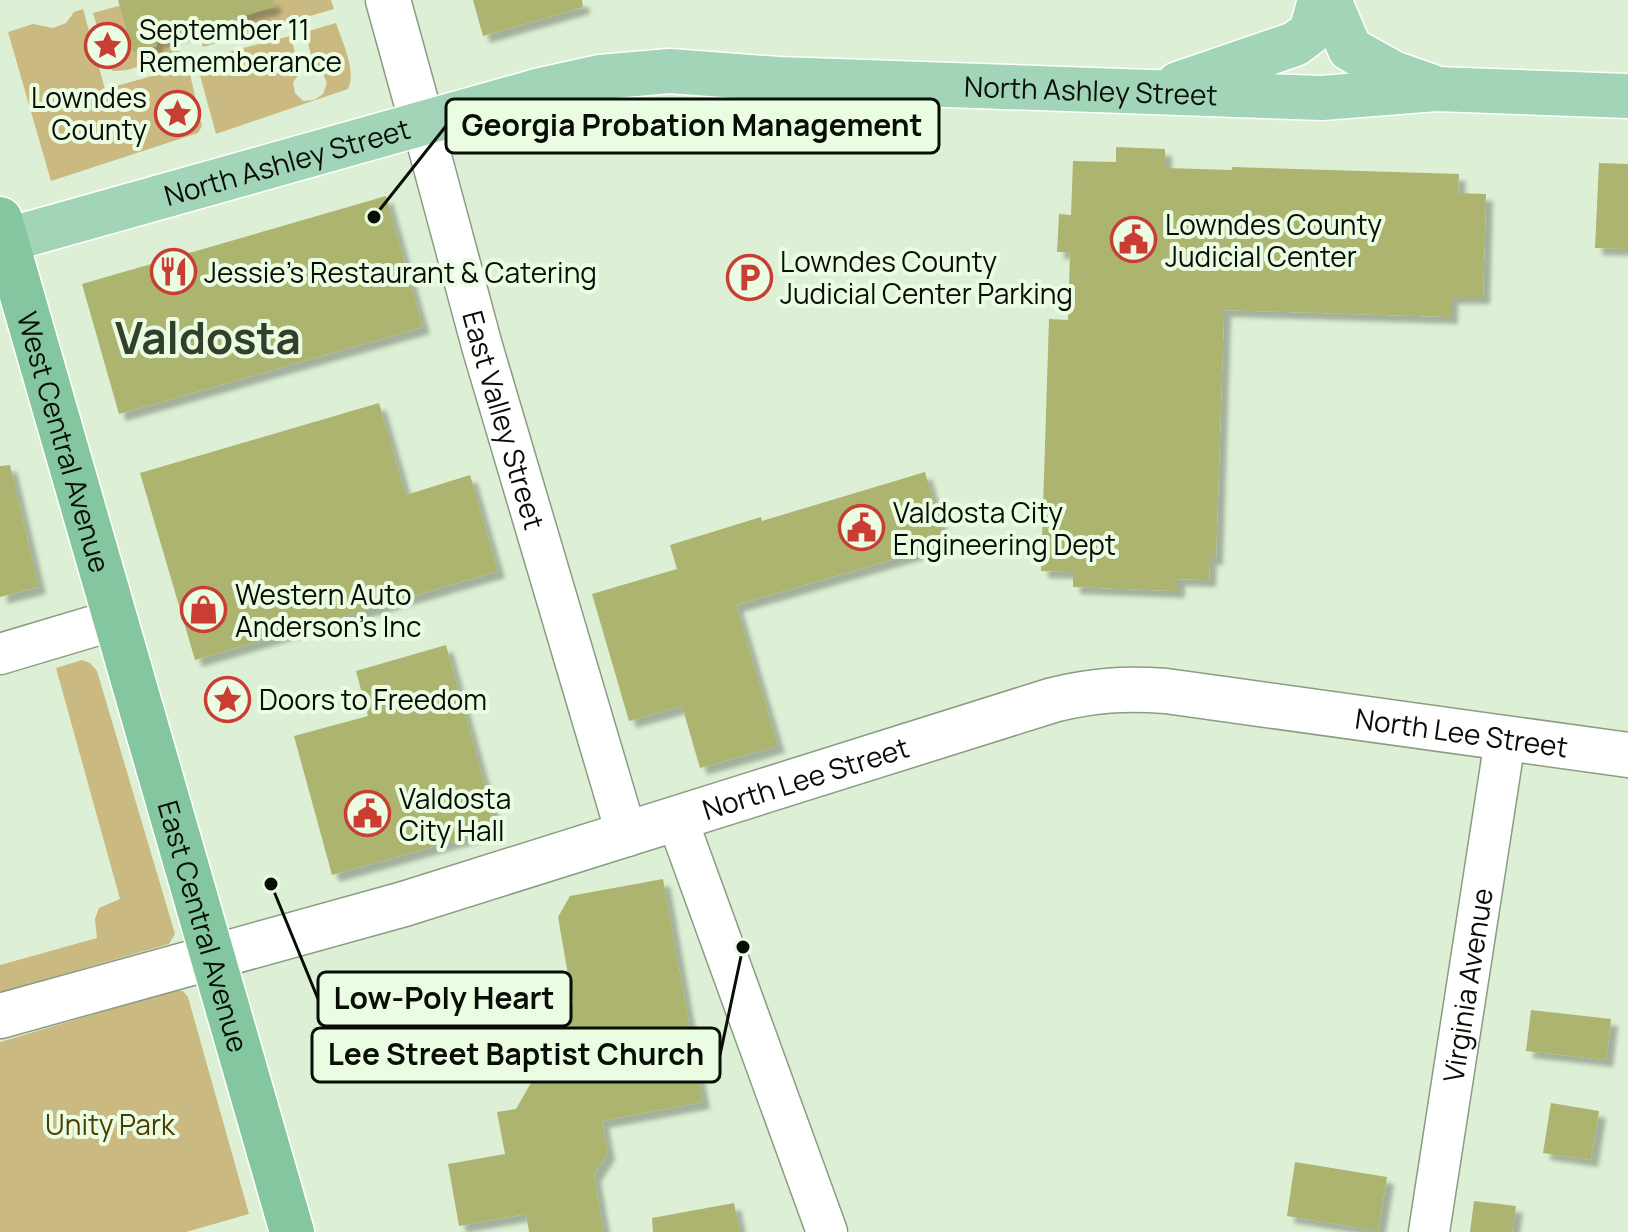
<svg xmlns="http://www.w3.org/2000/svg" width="1628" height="1232" font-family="Manrope,sans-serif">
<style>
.green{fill:#cbb982}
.building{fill:#acb46f;filter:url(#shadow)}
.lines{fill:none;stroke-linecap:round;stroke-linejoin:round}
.minor-casing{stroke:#8a9c82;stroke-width:43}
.tertiary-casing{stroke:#8a9c82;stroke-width:47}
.primary-casing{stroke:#fff;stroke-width:47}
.trunk-casing{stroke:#fff;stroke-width:47}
.minor{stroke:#fff;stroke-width:40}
.tertiary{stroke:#fff;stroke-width:44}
.primary{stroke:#a2d4b7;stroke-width:44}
.trunk{stroke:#83c69f;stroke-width:44}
.labels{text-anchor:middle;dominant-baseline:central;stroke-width:8;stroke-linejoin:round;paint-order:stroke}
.poi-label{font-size:28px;fill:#080e06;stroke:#eafde2;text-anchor:start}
.street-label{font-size:28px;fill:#080e06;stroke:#eafde2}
.park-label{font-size:28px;fill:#4c3d03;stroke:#eafde2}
.town-label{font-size:44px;font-weight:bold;fill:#32402b;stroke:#eafde2}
.leader{fill:none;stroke:#080e06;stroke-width:3}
.callout-dot{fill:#080e06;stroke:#eafde2;stroke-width:3}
.callout{fill:#eafde2;stroke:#080e06;stroke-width:3}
.callout-label{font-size:30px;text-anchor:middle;font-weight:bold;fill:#080e06}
</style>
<defs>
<filter id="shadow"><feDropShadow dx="7" dy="7" stdDeviation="2" flood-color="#0004"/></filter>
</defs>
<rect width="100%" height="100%" fill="#ddf0d5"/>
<!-- green -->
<path class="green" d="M 235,0 L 331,0 L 334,9 L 203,47 L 199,29 L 240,21 Z
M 122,5 L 133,53 L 157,46 L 156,42 L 175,36 L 180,54 L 127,70 L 113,71 L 109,67 L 93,13 Z
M 83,9 L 105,89 L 185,67 L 189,70 L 202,126 L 198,133 L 51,181 L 8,32 L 33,24 L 53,28 L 66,23 L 74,12 Z
M 336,23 C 342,41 357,72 348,89 L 216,134 L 198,68 L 201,59 L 290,36 L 301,72 L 293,82 L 295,93 L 303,101 L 314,100 L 323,94 L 327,83 L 323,74 L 315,70 L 305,32 Z
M 82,660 L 90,663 L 97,671 L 175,934 L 169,944 L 0,992 L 0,965 L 97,938 L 95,919 L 99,908 L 120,899 L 56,668 Z
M 176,990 L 183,991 L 188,997 L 249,1214 L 186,1232 L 0,1232 L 0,1042 Z"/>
<!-- building -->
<path class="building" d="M 118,0 L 273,0 L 274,7 L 156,41 L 157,46 L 133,53 Z
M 473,0 L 582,0 L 583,7 L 483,36 Z
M 1116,147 L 1165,149 L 1165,168 L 1232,170 L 1232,167 L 1459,174 L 1458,193 L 1486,194 L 1483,297 L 1451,297 L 1451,317 L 1224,310 L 1216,558 L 1210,558 L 1209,580 L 1178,579 L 1178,591 L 1073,587 L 1073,572 L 1041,571 L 1049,319 L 1068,320 L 1070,252 L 1057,252 L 1059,214 L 1071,215 L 1073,161 L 1116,162 Z
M 1599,163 L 1628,164 L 1628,249 L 1595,248 Z
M 386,196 L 423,327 L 119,414 L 82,284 Z
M 379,403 L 406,495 L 470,475 L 498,571 L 195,660 L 140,473 Z
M 10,465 L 39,587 L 0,597 L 0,466 Z
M 925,472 L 946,544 L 736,605 L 778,746 L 700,768 L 682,706 L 629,721 L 592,594 L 677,569 L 670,545 L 761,517 L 762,521 Z
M 446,645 L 497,829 L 332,875 L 294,736 L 368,716 L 356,671 Z
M 663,879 L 703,1102 L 602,1121 L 608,1153 L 594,1175 L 604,1232 L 529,1232 L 526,1214 L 459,1226 L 448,1164 L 505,1154 L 497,1112 L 516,1109 L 548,1053 L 540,1009 L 573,1003 L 558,917 L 570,896 Z
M 1531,1010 L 1611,1019 L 1606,1060 L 1526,1051 Z
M 1551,1103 L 1599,1111 L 1591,1160 L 1543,1153 Z
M 1295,1162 L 1387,1177 L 1378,1231 L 1287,1216 Z
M 1474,1201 L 1516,1206 L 1512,1232 L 1470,1232 Z
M 734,1203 L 740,1232 L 653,1232 L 652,1218 Z"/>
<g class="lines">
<defs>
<g id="minor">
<path id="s1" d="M 422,123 L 482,346 L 627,836"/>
<path d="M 0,654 L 114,620"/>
<path d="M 677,819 L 827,1232"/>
<path id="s2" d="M 1429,1232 L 1505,740"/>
</g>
<g id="tertiary">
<path d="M 388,0 L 422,123"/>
<path id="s3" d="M 0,1016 L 404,904 L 1053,700 C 1094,690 1124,688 1166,691 L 1628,755"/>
</g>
<g id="primary">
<path d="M 1329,0 L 1350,49 L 1393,73 L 1430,86"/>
<path d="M 1178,84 L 1295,44 L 1311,32 L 1320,0"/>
<path id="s4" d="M 0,242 L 541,90 L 600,77 L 670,71 L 778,79 L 1322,98 L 1436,89 L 1628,96"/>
</g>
<g id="trunk">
<path id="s5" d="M 0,219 L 292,1232"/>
</g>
</defs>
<!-- minor casing -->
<use href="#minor" class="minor-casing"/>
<!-- tertiary casing -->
<use href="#tertiary" class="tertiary-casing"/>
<!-- primary casing -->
<use href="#primary" class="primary-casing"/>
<!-- trunk casing -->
<use href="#trunk" class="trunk-casing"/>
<!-- minor -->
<use href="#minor" class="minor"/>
<!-- tertiary -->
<use href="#tertiary" class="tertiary"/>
<!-- primary -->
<use href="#primary" class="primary"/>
<!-- trunk -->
<use href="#trunk" class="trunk"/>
</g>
<!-- icons -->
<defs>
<symbol id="sight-ring" viewBox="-11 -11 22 22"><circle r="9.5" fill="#eafde2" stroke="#ca3d33" stroke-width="1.5"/><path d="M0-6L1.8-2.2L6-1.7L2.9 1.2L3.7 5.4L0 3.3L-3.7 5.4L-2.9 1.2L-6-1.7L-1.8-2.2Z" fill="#ca3d33"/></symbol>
<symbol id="civic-ring" viewBox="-11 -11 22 22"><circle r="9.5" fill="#eafde2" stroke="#ca3d33" stroke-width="1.5"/><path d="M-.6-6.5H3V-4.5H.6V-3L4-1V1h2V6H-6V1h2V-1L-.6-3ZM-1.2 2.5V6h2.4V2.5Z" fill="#ca3d33"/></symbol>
<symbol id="restaurant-ring" viewBox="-11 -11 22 22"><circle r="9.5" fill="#eafde2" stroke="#ca3d33" stroke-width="1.5"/><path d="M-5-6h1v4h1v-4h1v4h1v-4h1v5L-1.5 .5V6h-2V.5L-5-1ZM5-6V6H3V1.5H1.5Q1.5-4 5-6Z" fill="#ca3d33"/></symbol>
<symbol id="parking-ring" viewBox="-11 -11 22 22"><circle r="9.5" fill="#eafde2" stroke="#ca3d33" stroke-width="1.5"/><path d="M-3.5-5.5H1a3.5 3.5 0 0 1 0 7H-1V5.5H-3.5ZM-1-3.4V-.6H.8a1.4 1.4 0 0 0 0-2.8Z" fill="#ca3d33"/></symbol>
<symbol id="shop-ring" viewBox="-11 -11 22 22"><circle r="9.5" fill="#eafde2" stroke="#ca3d33" stroke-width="1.5"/><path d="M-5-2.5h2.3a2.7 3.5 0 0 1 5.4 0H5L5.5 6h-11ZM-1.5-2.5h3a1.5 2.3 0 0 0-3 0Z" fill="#ca3d33"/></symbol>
</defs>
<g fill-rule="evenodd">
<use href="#sight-ring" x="82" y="20" width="51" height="51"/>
<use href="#sight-ring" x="152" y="88" width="51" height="51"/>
<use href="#civic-ring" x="1108" y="214" width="51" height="51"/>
<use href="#restaurant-ring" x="148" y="246" width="51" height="51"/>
<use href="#parking-ring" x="724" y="252" width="51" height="51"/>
<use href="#civic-ring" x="836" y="502" width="51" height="51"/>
<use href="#shop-ring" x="178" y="584" width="51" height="51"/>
<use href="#sight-ring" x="202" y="674" width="51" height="51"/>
<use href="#civic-ring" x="342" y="788" width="51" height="51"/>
</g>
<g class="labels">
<!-- poi labels -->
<g class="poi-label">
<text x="139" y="29">September 11<tspan x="139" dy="32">Rememberance</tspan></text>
<text x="147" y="97" text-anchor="end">Lowndes<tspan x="147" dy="32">County</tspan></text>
<text x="1165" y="224">Lowndes County<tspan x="1165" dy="32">Judicial Center</tspan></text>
<text x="780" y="261">Lowndes County<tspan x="780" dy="32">Judicial Center Parking</tspan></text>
<text x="204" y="272">Jessie's Restaurant &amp; Catering</text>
<text x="893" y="512">Valdosta City<tspan x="893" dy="32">Engineering Dept</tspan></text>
<text x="235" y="594">Western Auto<tspan x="235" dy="32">Anderson's Inc</tspan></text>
<text x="259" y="699">Doors to Freedom</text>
<text x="399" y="798">Valdosta<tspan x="399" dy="32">City Hall</tspan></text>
</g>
<!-- street labels -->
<g class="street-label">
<text stroke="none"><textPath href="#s4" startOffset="1114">North Ashley Street</textPath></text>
<text stroke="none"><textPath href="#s4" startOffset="298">North Ashley Street</textPath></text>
<text stroke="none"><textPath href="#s1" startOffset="308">East Valley Street</textPath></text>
<text stroke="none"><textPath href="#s5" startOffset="232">West Central Avenue</textPath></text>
<text stroke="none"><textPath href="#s3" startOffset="1512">North Lee Street</textPath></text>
<text stroke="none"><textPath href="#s3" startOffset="840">North Lee Street</textPath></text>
<text stroke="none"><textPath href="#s5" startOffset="736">East Central Avenue</textPath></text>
<text stroke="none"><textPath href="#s2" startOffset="250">Virginia Avenue</textPath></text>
</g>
<!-- park labels -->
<g class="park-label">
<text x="110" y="1124">Unity Park</text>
</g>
<!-- town labels -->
<g class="town-label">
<text x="208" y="337">Valdosta</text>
</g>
</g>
<!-- callouts -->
<path class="leader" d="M374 217L446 126M271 884L318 999M743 947L720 1055"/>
<g class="callout-dot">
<circle cx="374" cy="217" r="8"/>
<circle cx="271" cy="884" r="8"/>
<circle cx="743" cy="947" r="8"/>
</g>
<g class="callout">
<rect x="446" y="99" width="493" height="54" rx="8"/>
<rect x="318" y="972" width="253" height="54" rx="8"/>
<rect x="312" y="1028" width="408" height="54" rx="8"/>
</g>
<g class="callout-label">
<text x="692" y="136">Georgia Probation Management</text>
<text x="444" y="1009">Low-Poly Heart</text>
<text x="516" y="1065">Lee Street Baptist Church</text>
</g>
</svg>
